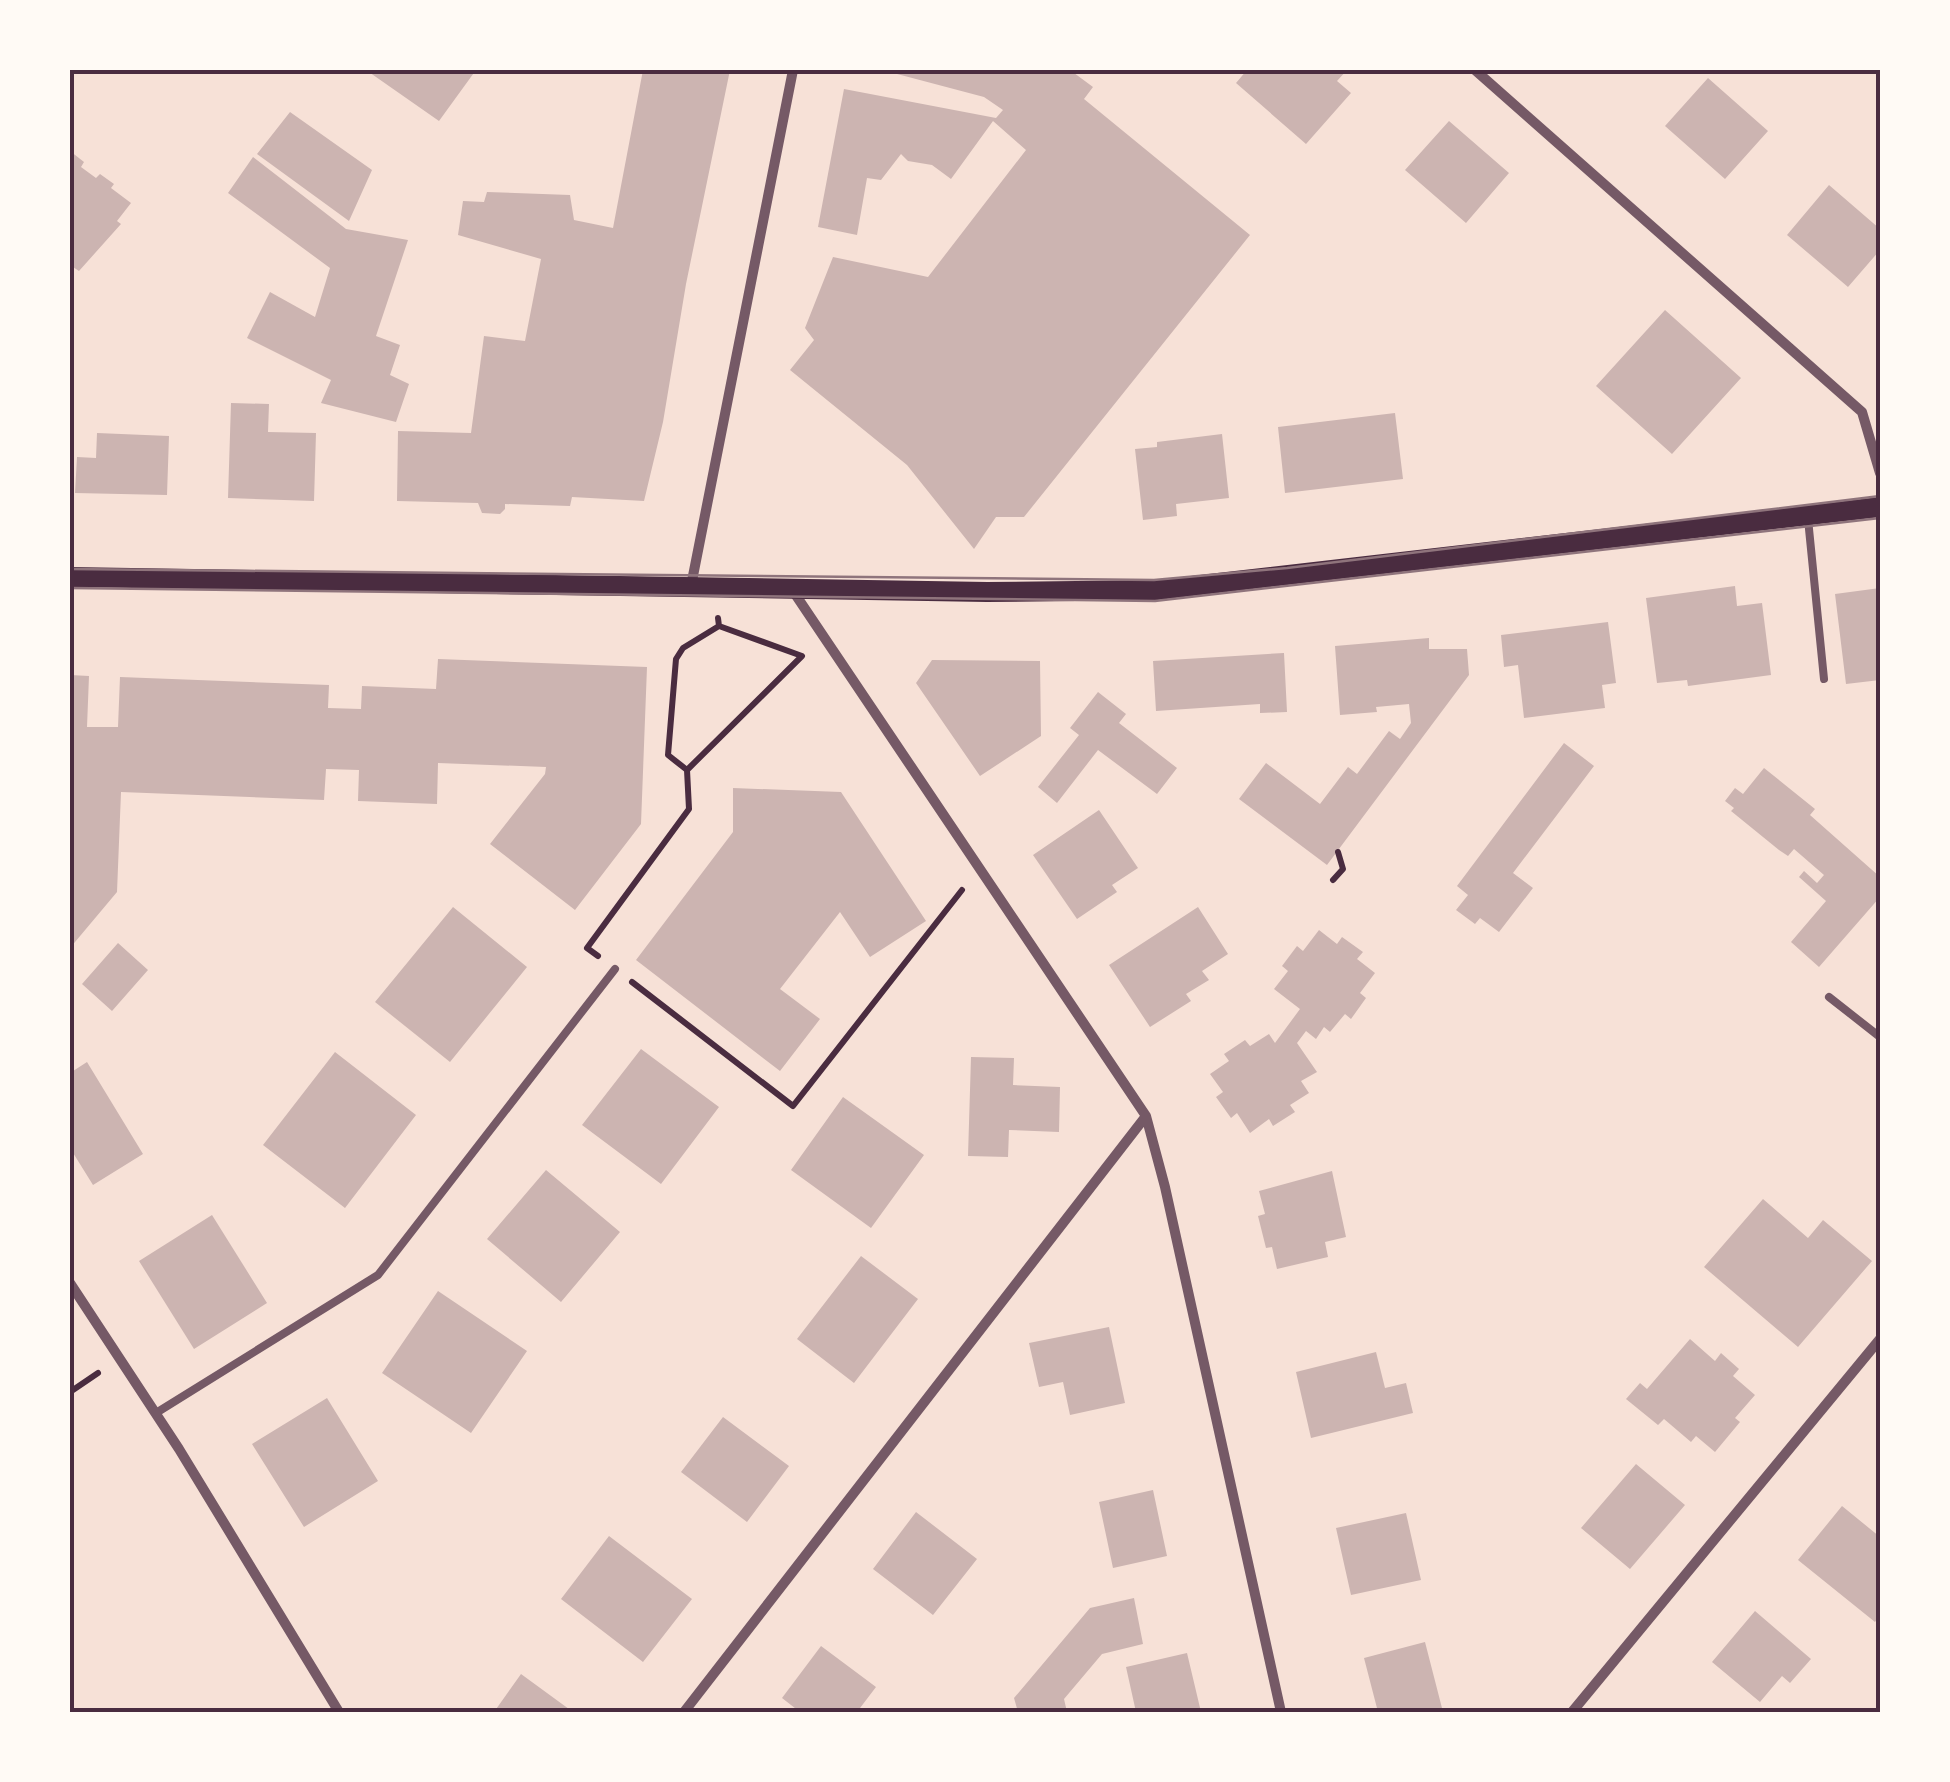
<svg xmlns="http://www.w3.org/2000/svg" width="1950" height="1782" font-family="'Public Sans',sans-serif">
<style>
.building{fill:#ccb4b1}
.lines{fill:none;stroke-linecap:round;stroke-linejoin:round}
.path{stroke:#4a2c40;stroke-width:6}
.service{stroke:#755966;stroke-width:8}
.minor{stroke:#755966;stroke-width:10}
.secondary{stroke:#4a2c40;stroke-width:20}
.tram{stroke:#8f747c;stroke-width:2.5}
.neatline{fill:none;stroke:#4a2c40;stroke-width:4}
</style>
<rect width="100%" height="100%" fill="#f7e1d7"/>
<!-- building -->
<path class="building" d="M 366,70 L 476,70 L 439,121 Z
M 643,70 L 730,70 L 686,284 L 663,422 L 644,501 L 572,497 L 570,506 L 505,504 L 505,509 L 500,514 L 482,513 L 478,503 L 397,501 L 398,431 L 471,433 L 484,336 L 525,341 L 541,259 L 458,235 L 463,201 L 484,202 L 487,192 L 570,195 L 574,220 L 613,228 Z
M 882,70 L 1070,70 L 1093,87 L 1084,99 L 1250,235 L 1024,517 L 996,517 L 974,549 L 907,465 L 790,370 L 814,340 L 805,328 L 833,257 L 928,277 L 1026,150 L 993,121 L 951,179 L 932,165 L 908,161 L 901,154 L 881,180 L 867,178 L 857,235 L 818,227 L 844,89 L 996,118 L 1003,110 L 984,97 Z
M 1247,70 L 1347,70 L 1337,81 L 1351,93 L 1306,144 L 1236,83 Z
M 1708,78 L 1768,131 L 1725,179 L 1665,126 Z
M 290,112 L 372,170 L 349,221 L 257,154 Z
M 1449,121 L 1509,173 L 1466,223 L 1405,170 Z
M 70,151 L 84,162 L 81,167 L 96,178 L 100,174 L 114,184 L 111,188 L 131,203 L 117,221 L 121,224 L 79,271 L 70,265 Z
M 253,157 L 346,229 L 408,240 L 376,336 L 400,345 L 390,375 L 409,384 L 396,422 L 321,403 L 331,380 L 247,338 L 270,292 L 315,317 L 330,268 L 228,193 Z
M 1829,185 L 1880,229 L 1880,250 L 1848,287 L 1787,235 Z
M 1665,310 L 1741,378 L 1672,454 L 1596,386 Z
M 231,403 L 269,404 L 268,432 L 316,433 L 314,501 L 228,498 Z
M 1395,413 L 1403,479 L 1285,493 L 1278,427 Z
M 97,433 L 169,436 L 167,495 L 75,493 L 77,457 L 96,458 Z
M 1222,434 L 1229,498 L 1176,504 L 1177,516 L 1143,520 L 1135,449 L 1157,447 L 1157,442 Z
M 1735,586 L 1737,606 L 1762,603 L 1771,675 L 1688,686 L 1687,680 L 1657,683 L 1646,598 Z
M 1880,588 L 1880,680 L 1846,684 L 1835,594 Z
M 1608,622 L 1616,683 L 1602,685 L 1605,708 L 1524,718 L 1518,665 L 1504,667 L 1501,635 Z
M 1429,638 L 1429,649 L 1467,649 L 1469,675 L 1327,865 L 1239,799 L 1266,763 L 1320,804 L 1348,767 L 1357,774 L 1389,731 L 1400,739 L 1411,723 L 1409,704 L 1376,707 L 1377,712 L 1340,715 L 1335,646 Z
M 1284,653 L 1287,712 L 1260,713 L 1260,704 L 1156,711 L 1153,661 Z
M 438,659 L 647,667 L 641,824 L 575,910 L 490,844 L 545,774 L 546,767 L 438,763 L 437,804 L 358,801 L 359,770 L 326,769 L 324,800 L 121,792 L 117,892 L 70,948 L 70,675 L 89,676 L 87,727 L 118,727 L 120,677 L 329,685 L 328,708 L 361,709 L 362,686 L 436,689 Z
M 932,660 L 1040,661 L 1041,736 L 980,776 L 916,683 Z
M 1098,692 L 1126,714 L 1119,723 L 1177,768 L 1157,794 L 1098,750 L 1057,803 L 1038,787 L 1079,735 L 1070,728 Z
M 1564,743 L 1594,766 L 1513,873 L 1533,888 L 1499,932 L 1480,918 L 1475,924 L 1456,910 L 1468,895 L 1457,886 Z
M 1764,768 L 1815,809 L 1810,815 L 1880,877 L 1880,897 L 1819,967 L 1791,942 L 1826,901 L 1799,877 L 1804,871 L 1817,883 L 1824,875 L 1794,849 L 1788,856 L 1779,850 L 1731,811 L 1734,808 L 1725,801 L 1735,788 L 1743,794 Z
M 733,788 L 841,792 L 926,921 L 870,957 L 840,912 L 780,989 L 820,1019 L 780,1071 L 636,960 L 733,832 Z
M 1099,810 L 1138,868 L 1112,885 L 1117,892 L 1077,919 L 1033,855 Z
M 453,907 L 527,967 L 450,1062 L 375,1002 Z
M 1198,907 L 1228,954 L 1202,971 L 1209,980 L 1186,994 L 1191,1001 L 1150,1027 L 1109,965 Z
M 1319,930 L 1337,944 L 1342,937 L 1363,952 L 1357,959 L 1375,973 L 1360,993 L 1366,998 L 1351,1019 L 1345,1014 L 1330,1032 L 1324,1027 L 1316,1039 L 1306,1031 L 1297,1043 L 1317,1072 L 1301,1081 L 1309,1093 L 1290,1105 L 1295,1112 L 1273,1126 L 1269,1119 L 1250,1133 L 1237,1113 L 1231,1118 L 1216,1097 L 1223,1092 L 1210,1074 L 1229,1061 L 1224,1054 L 1245,1040 L 1250,1046 L 1269,1034 L 1275,1043 L 1300,1009 L 1274,989 L 1288,971 L 1282,966 L 1297,946 L 1303,951 Z
M 118,943 L 148,970 L 112,1011 L 82,984 Z
M 641,1049 L 719,1107 L 661,1184 L 582,1125 Z
M 335,1052 L 416,1115 L 345,1208 L 263,1145 Z
M 971,1057 L 1014,1058 L 1013,1085 L 1060,1087 L 1059,1132 L 1009,1130 L 1008,1157 L 968,1156 Z
M 87,1062 L 143,1154 L 93,1185 L 70,1148 L 70,1073 Z
M 843,1097 L 924,1155 L 871,1228 L 791,1170 Z
M 546,1170 L 620,1232 L 561,1302 L 487,1239 Z
M 1332,1171 L 1346,1237 L 1325,1242 L 1328,1257 L 1277,1269 L 1272,1247 L 1266,1248 L 1258,1216 L 1265,1214 L 1259,1191 Z
M 1763,1199 L 1808,1238 L 1823,1220 L 1872,1261 L 1798,1347 L 1704,1267 Z
M 212,1215 L 267,1303 L 194,1349 L 139,1261 Z
M 861,1256 L 918,1299 L 854,1383 L 797,1339 Z
M 438,1291 L 527,1351 L 471,1433 L 382,1373 Z
M 1109,1327 L 1125,1403 L 1070,1415 L 1063,1382 L 1039,1387 L 1029,1343 Z
M 1690,1339 L 1715,1361 L 1721,1353 L 1739,1369 L 1733,1376 L 1755,1395 L 1735,1418 L 1740,1422 L 1715,1452 L 1696,1436 L 1691,1442 L 1664,1419 L 1658,1425 L 1626,1399 L 1640,1383 L 1647,1389 Z
M 1376,1352 L 1385,1388 L 1406,1383 L 1413,1413 L 1311,1438 L 1296,1372 Z
M 327,1398 L 378,1481 L 304,1527 L 252,1444 Z
M 723,1417 L 789,1466 L 747,1522 L 681,1472 Z
M 1636,1464 L 1685,1505 L 1630,1569 L 1581,1528 Z
M 1153,1490 L 1167,1556 L 1113,1568 L 1099,1502 Z
M 1842,1506 L 1880,1537 L 1880,1615 L 1875,1622 L 1798,1560 Z
M 916,1512 L 977,1559 L 933,1615 L 873,1569 Z
M 1406,1513 L 1421,1580 L 1351,1595 L 1336,1528 Z
M 609,1536 L 692,1599 L 643,1662 L 561,1599 Z
M 1134,1598 L 1143,1644 L 1102,1654 L 1064,1699 L 1067,1712 L 1018,1712 L 1014,1698 L 1090,1608 Z
M 1755,1611 L 1811,1659 L 1790,1683 L 1782,1676 L 1760,1702 L 1712,1662 Z
M 1425,1642 L 1443,1712 L 1378,1712 L 1364,1658 Z
M 821,1646 L 876,1687 L 857,1712 L 800,1712 L 782,1698 Z
M 1187,1653 L 1201,1712 L 1136,1712 L 1126,1667 Z
M 521,1674 L 573,1712 L 494,1712 Z"/>
<g class="lines">
<!-- path -->
<path class="path" d="M 687,770 L 668,755 L 676,659 L 683,648 L 719,626
M 1333,880 L 1343,869 L 1338,852
M 598,956 L 587,948 L 689,809 L 687,770 L 802,656 L 719,626 L 718,618
M 632,982 L 793,1106 L 962,890
M 70,1392 L 98,1373"/>
<!-- service -->
<path class="service" d="M 1808,519 L 1824,679
M 1829,997 L 1880,1037
M 156,1413 L 378,1275 L 615,969"/>
<!-- minor -->
<path class="minor" d="M 1475,70 L 1862,412 L 1880,473
M 691,586 L 793,70
M 793,591 L 1146,1116 L 1165,1187 L 1281,1712
M 70,1283 L 179,1449 L 339,1712
M 684,1712 L 1146,1116
M 1572,1712 L 1880,1339"/>
<!-- secondary -->
<path class="secondary" d="M 70,577 L 987,592 L 1157,590 L 1880,507"/>
<!-- tram -->
<path class="tram" d="M 70,569 L 1154,580 L 1287,568 L 1880,496
M 70,588 L 1155,601 L 1880,518"/>
</g>
<!-- border -->
<rect width="1950" height="1782" fill="none" stroke="#fffaf5" stroke-width="145"/>
<rect x="72" y="72" width="1806" height="1638" class="neatline"/>
</svg>
